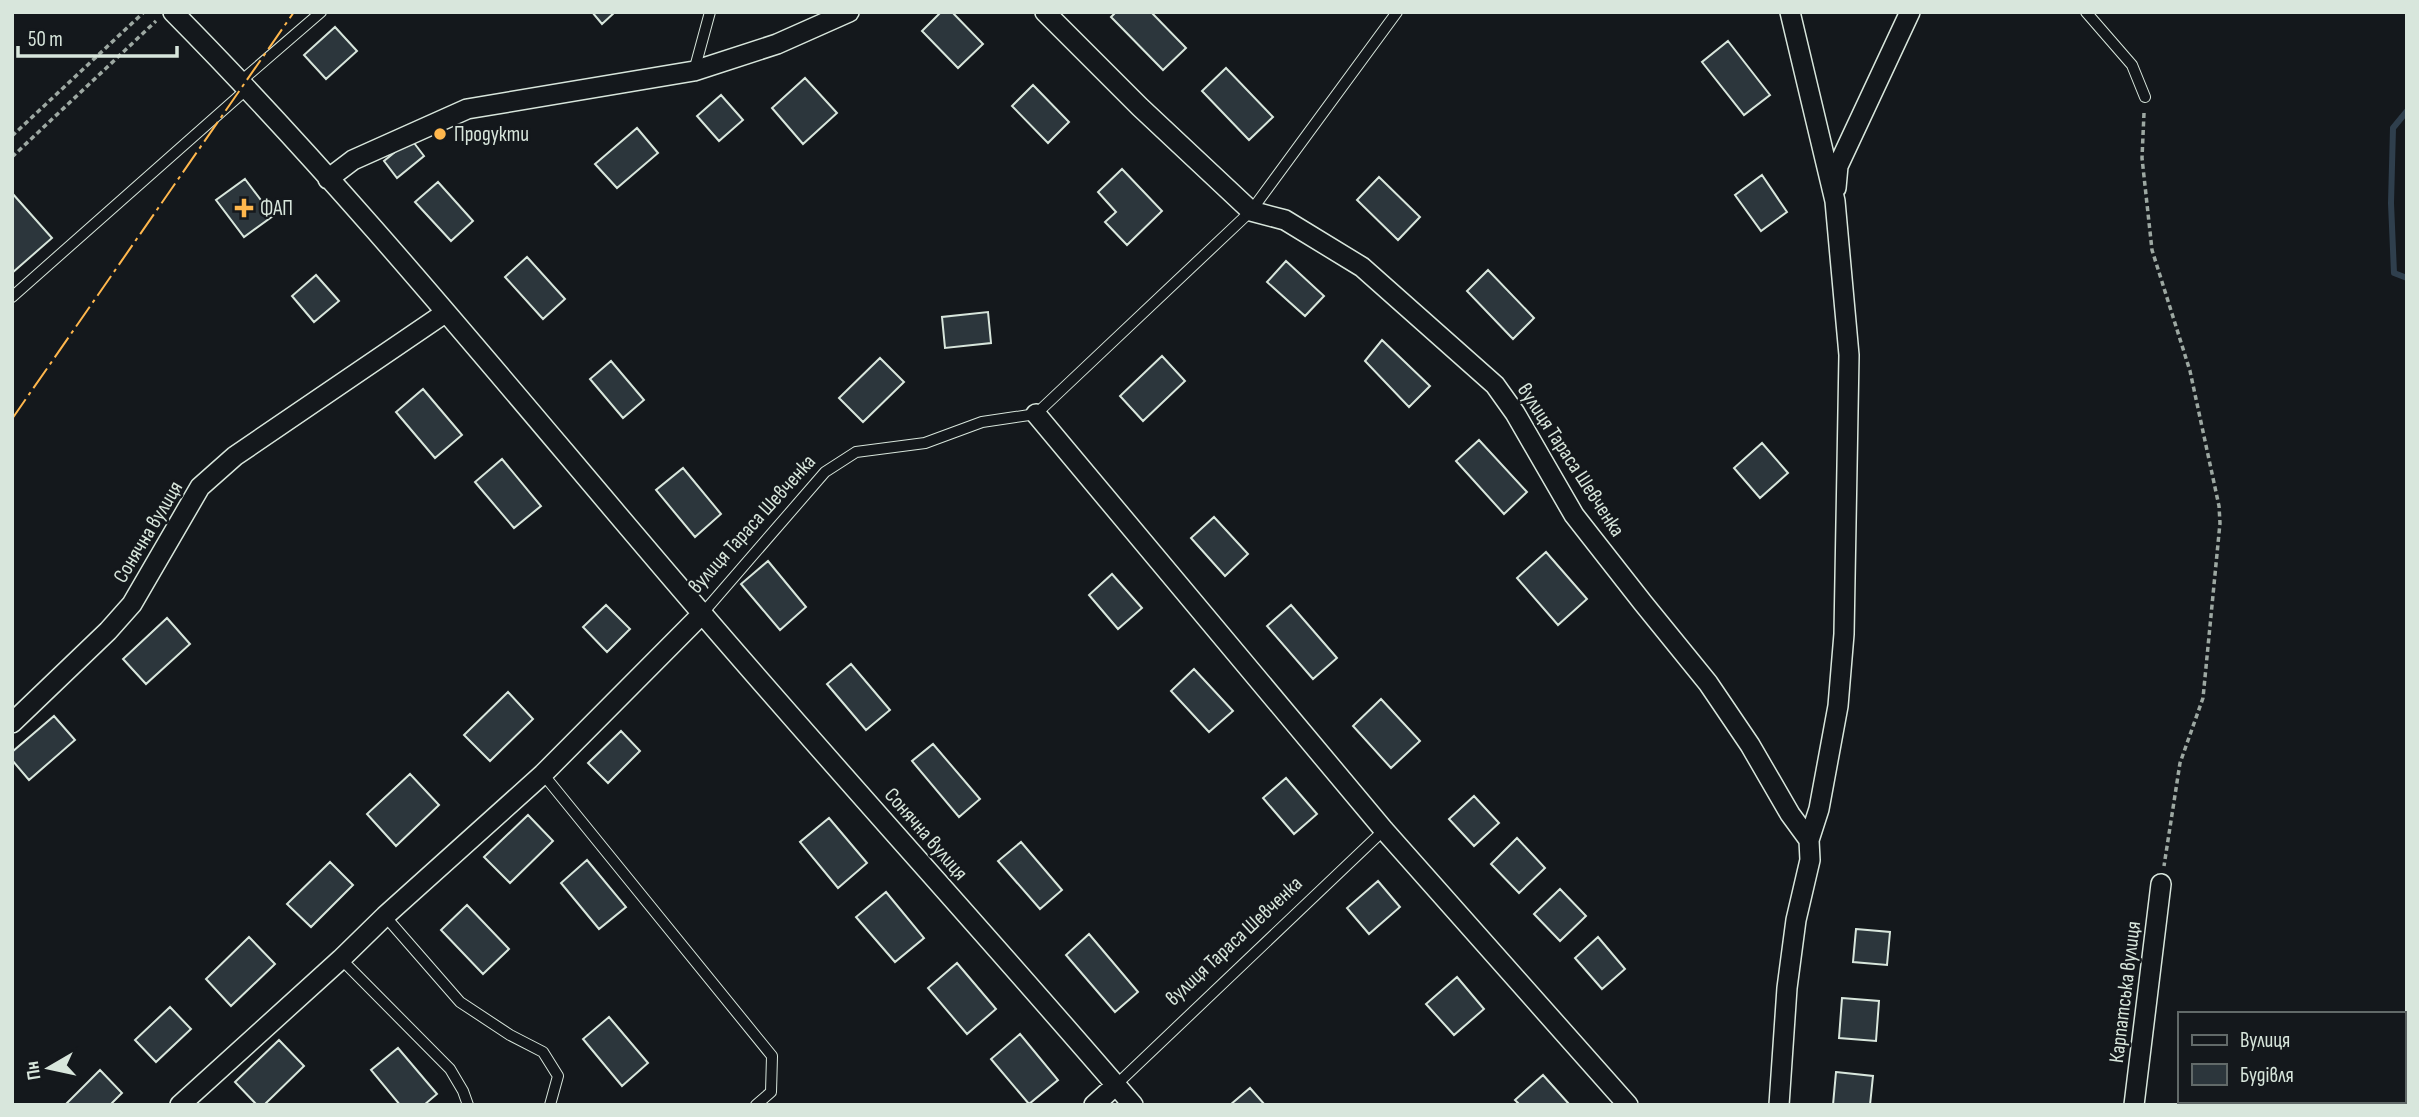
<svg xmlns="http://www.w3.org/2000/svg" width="2419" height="1117" font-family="'Sofia Sans Condensed',sans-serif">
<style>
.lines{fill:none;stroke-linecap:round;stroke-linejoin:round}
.stream{stroke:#2f3f4d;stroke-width:6}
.building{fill:#2c363c;stroke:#d8e6dc;stroke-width:2}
.service-casing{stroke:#d8e6dc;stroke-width:12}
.minor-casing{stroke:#d8e6dc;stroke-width:22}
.path{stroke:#9da8a2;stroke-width:3.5;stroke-dasharray:5 3.5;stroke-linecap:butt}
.service{stroke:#14181c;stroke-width:10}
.minor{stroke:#14181c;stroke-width:19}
.power{stroke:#ffb74d;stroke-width:2;stroke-dasharray:24 5 3.5 5;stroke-linecap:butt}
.poi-dot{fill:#ffb74d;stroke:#14181c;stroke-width:2.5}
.labels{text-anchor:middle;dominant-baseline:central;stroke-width:5;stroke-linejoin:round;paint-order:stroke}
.poi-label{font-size:21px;fill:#d8e6dc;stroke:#14181c;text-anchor:start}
.street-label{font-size:21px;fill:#d8e6dc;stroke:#14181c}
</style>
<rect width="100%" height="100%" fill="#14181c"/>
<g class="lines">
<!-- stream -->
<path class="stream" d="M 2407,111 L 2393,128 L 2391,203 L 2394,273 L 2407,278"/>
</g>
<!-- building -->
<path class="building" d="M 592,12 L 615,12 L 602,24 Z
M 941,12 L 952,12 L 983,44 L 958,68 L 922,31 Z
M 1116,12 L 1151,12 L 1186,48 L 1163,70 L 1111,17 Z
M 335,27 L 357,51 L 326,79 L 304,55 Z
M 1728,41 L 1770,95 L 1744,115 L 1702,62 Z
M 1226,68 L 1273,117 L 1249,140 L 1202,91 Z
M 805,78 L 837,113 L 803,144 L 772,108 Z
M 1033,85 L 1069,122 L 1048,143 L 1012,106 Z
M 721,95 L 743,120 L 719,141 L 697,116 Z
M 637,128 L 658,153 L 617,188 L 595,164 Z
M 411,139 L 424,156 L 397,178 L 384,161 Z
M 1122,169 L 1162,211 L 1127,245 L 1105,222 L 1116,212 L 1098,192 Z
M 1762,175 L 1787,212 L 1761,231 L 1735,195 Z
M 1379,177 L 1420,217 L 1398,240 L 1357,200 Z
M 245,179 L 273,216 L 244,237 L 216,200 Z
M 438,182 L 473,221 L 451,241 L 415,202 Z
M 12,193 L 52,238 L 12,273 Z
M 527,257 L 565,299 L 543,319 L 505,277 Z
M 1286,261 L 1324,296 L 1305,316 L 1267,282 Z
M 1488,270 L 1534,318 L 1513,339 L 1467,291 Z
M 316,275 L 339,301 L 314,322 L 292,296 Z
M 988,312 L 991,343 L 945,348 L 942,317 Z
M 1382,340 L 1430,386 L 1409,407 L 1365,361 Z
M 1162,356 L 1185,381 L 1143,421 L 1120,396 Z
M 880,358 L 904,382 L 863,422 L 839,398 Z
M 611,361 L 644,400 L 623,418 L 590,379 Z
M 423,389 L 462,435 L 435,458 L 396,412 Z
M 1479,440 L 1527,492 L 1504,514 L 1456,461 Z
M 1762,443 L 1788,473 L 1760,498 L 1734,468 Z
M 502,459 L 541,506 L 514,528 L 475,482 Z
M 683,468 L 721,514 L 695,537 L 656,490 Z
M 1214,517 L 1248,554 L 1225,576 L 1191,538 Z
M 1546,552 L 1587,599 L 1558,625 L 1517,578 Z
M 768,561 L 806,607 L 780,630 L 741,584 Z
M 1112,574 L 1142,608 L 1118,629 L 1089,595 Z
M 606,605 L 630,629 L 607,652 L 583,627 Z
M 1291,605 L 1337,658 L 1313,679 L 1267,626 Z
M 167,618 L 190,644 L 146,684 L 123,659 Z
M 851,664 L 890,710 L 866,730 L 827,684 Z
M 1194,669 L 1233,711 L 1209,732 L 1171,691 Z
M 508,692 L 533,719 L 490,761 L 464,735 Z
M 1381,699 L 1420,741 L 1391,768 L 1353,726 Z
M 54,716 L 75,740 L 29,780 L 12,760 L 12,752 Z
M 621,731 L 640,751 L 608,783 L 588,763 Z
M 933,744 L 980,799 L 959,817 L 912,761 Z
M 410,774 L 439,805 L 396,846 L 367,814 Z
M 1286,778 L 1317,814 L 1294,834 L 1263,798 Z
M 1474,796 L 1499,823 L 1474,846 L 1449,819 Z
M 528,815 L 553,841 L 510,883 L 484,857 Z
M 829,818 L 867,863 L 838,888 L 800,842 Z
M 1517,838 L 1545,868 L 1519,893 L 1491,864 Z
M 1021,842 L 1062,890 L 1040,909 L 998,861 Z
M 587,860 L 626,907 L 599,929 L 561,883 Z
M 330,862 L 353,885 L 311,927 L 287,904 Z
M 1378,881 L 1400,907 L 1369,934 L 1347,908 Z
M 1560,889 L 1586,916 L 1560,941 L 1534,914 Z
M 886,892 L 924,938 L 895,962 L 856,917 Z
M 467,905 L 509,949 L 483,974 L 441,930 Z
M 1856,929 L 1890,932 L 1887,965 L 1853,962 Z
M 1089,934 L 1138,992 L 1115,1012 L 1066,955 Z
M 249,937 L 275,964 L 231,1006 L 206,979 Z
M 1598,937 L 1625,969 L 1602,989 L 1575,958 Z
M 957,963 L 996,1009 L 967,1034 L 928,988 Z
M 1457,977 L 1484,1009 L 1454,1035 L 1426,1004 Z
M 1842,998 L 1879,1001 L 1876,1041 L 1839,1038 Z
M 170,1007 L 191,1029 L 156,1062 L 135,1040 Z
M 609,1017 L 648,1063 L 622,1086 L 583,1039 Z
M 1020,1034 L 1058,1080 L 1029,1104 L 991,1059 Z
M 279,1040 L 304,1066 L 264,1105 L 257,1105 L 235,1082 Z
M 398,1048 L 437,1094 L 424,1105 L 400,1105 L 371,1070 Z
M 100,1070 L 122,1093 L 110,1105 L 65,1105 Z
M 1836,1072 L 1873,1076 L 1870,1105 L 1833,1105 Z
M 1543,1075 L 1569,1104 L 1568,1105 L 1520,1105 L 1515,1100 Z
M 1250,1088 L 1265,1105 L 1230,1105 Z"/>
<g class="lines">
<defs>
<path id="service" d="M 2086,12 L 2132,65 L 2145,97
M 694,71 L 710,12
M 241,81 L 321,12
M 12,297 L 247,89
M 702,614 L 825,472 L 856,452 L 925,443 L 982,422 L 1036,414 L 1251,211 L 1397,12
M 543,774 L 772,1056 L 771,1092 L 756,1105
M 385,916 L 460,1002 L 510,1035 L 543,1052 L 558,1076 L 550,1105
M 341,959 L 450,1069 L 463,1091 L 468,1105
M 1116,1085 L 1384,830"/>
<path id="minor" d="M 173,12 C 360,201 526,409 699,610 C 842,777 990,938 1133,1105
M 1045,12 L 1140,107 L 1251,211 L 1285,220 L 1362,267 L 1495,385 L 1515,413 L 1574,515 L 1643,603 L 1708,683 L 1750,745 L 1790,814 L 1809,840
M 328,179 L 353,160 L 467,109 L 694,71 L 777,44 L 849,12
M 1836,188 L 1838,166 L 1910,12
M 1036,414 L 1384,830 L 1628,1105
M 12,723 L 108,631 L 132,604 L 200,487 L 235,456 L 445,313
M 180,1105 L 341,959 L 385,916 L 543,774 L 702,614
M 1094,1105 L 1116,1085
M 1779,1105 L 1787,988 L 1796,920 L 1810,860 L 1809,840 L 1819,809 L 1838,706 L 1844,634 L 1849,355 L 1835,201 L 1790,12
M 2134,1105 L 2161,884"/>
</defs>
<!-- service casing -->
<use href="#service" class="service-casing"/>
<!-- minor casing -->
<use href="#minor" class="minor-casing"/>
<!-- path -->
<path class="path" d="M 2144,113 L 2142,158 L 2152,250 L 2190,371 L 2219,506 L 2220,523 L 2203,698 L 2180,763 L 2164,866
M 12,136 L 144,12
M 12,157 L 156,21"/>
<!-- service -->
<use href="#service" class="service"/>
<!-- minor -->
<use href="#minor" class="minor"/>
<!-- power -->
<path class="power" d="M 12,419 L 294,12"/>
</g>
<!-- markers -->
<g class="poi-dot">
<circle cx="440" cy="134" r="7"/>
<path d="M240.5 197.5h7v7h7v7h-7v7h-7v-7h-7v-7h7z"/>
</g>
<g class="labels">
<!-- poi labels -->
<g class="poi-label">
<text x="454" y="134">Продукти</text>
<text x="260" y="208">ФАП</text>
</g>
<!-- street labels -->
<g class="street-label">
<text transform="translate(1571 460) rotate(57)">вулиця Тараса Шевченка</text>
<text transform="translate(752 524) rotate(-48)">вулиця Тараса Шевченка</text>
<text transform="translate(148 532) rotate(-59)">Сонячна вулиця</text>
<text transform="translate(926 834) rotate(49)">Сонячна вулиця</text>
<text transform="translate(1234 941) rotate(-43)">вулиця Тараса Шевченка</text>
<text transform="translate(2125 992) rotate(-83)">Карпатська вулиця</text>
</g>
</g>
<!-- border -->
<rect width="2419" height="1117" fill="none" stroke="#d8e6dc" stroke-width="28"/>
<!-- legend -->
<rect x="2178" y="1012" width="228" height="91" fill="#14181c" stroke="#626a69" stroke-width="2"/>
<rect x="2192" y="1035" width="35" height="10" fill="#14181c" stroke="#626a69" stroke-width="2"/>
<text x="2240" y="1047" font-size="21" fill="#d8e6dc">Вулиця</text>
<rect x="2192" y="1064" width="35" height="21" fill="#2c363c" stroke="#626a69" stroke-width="2"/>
<text x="2240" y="1082" font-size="21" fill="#d8e6dc">Будівля</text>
<!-- north arrow -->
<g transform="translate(49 1068) rotate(261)" stroke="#14181c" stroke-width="5" paint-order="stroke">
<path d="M0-5L12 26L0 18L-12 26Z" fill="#d8e6dc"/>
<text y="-10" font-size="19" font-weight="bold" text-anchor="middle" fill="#d8e6dc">Пн</text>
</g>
<!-- scale -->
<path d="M18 46v10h159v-10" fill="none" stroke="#d8e6dc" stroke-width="3.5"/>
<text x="28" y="46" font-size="21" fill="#d8e6dc" stroke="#14181c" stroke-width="5" paint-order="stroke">50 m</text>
</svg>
